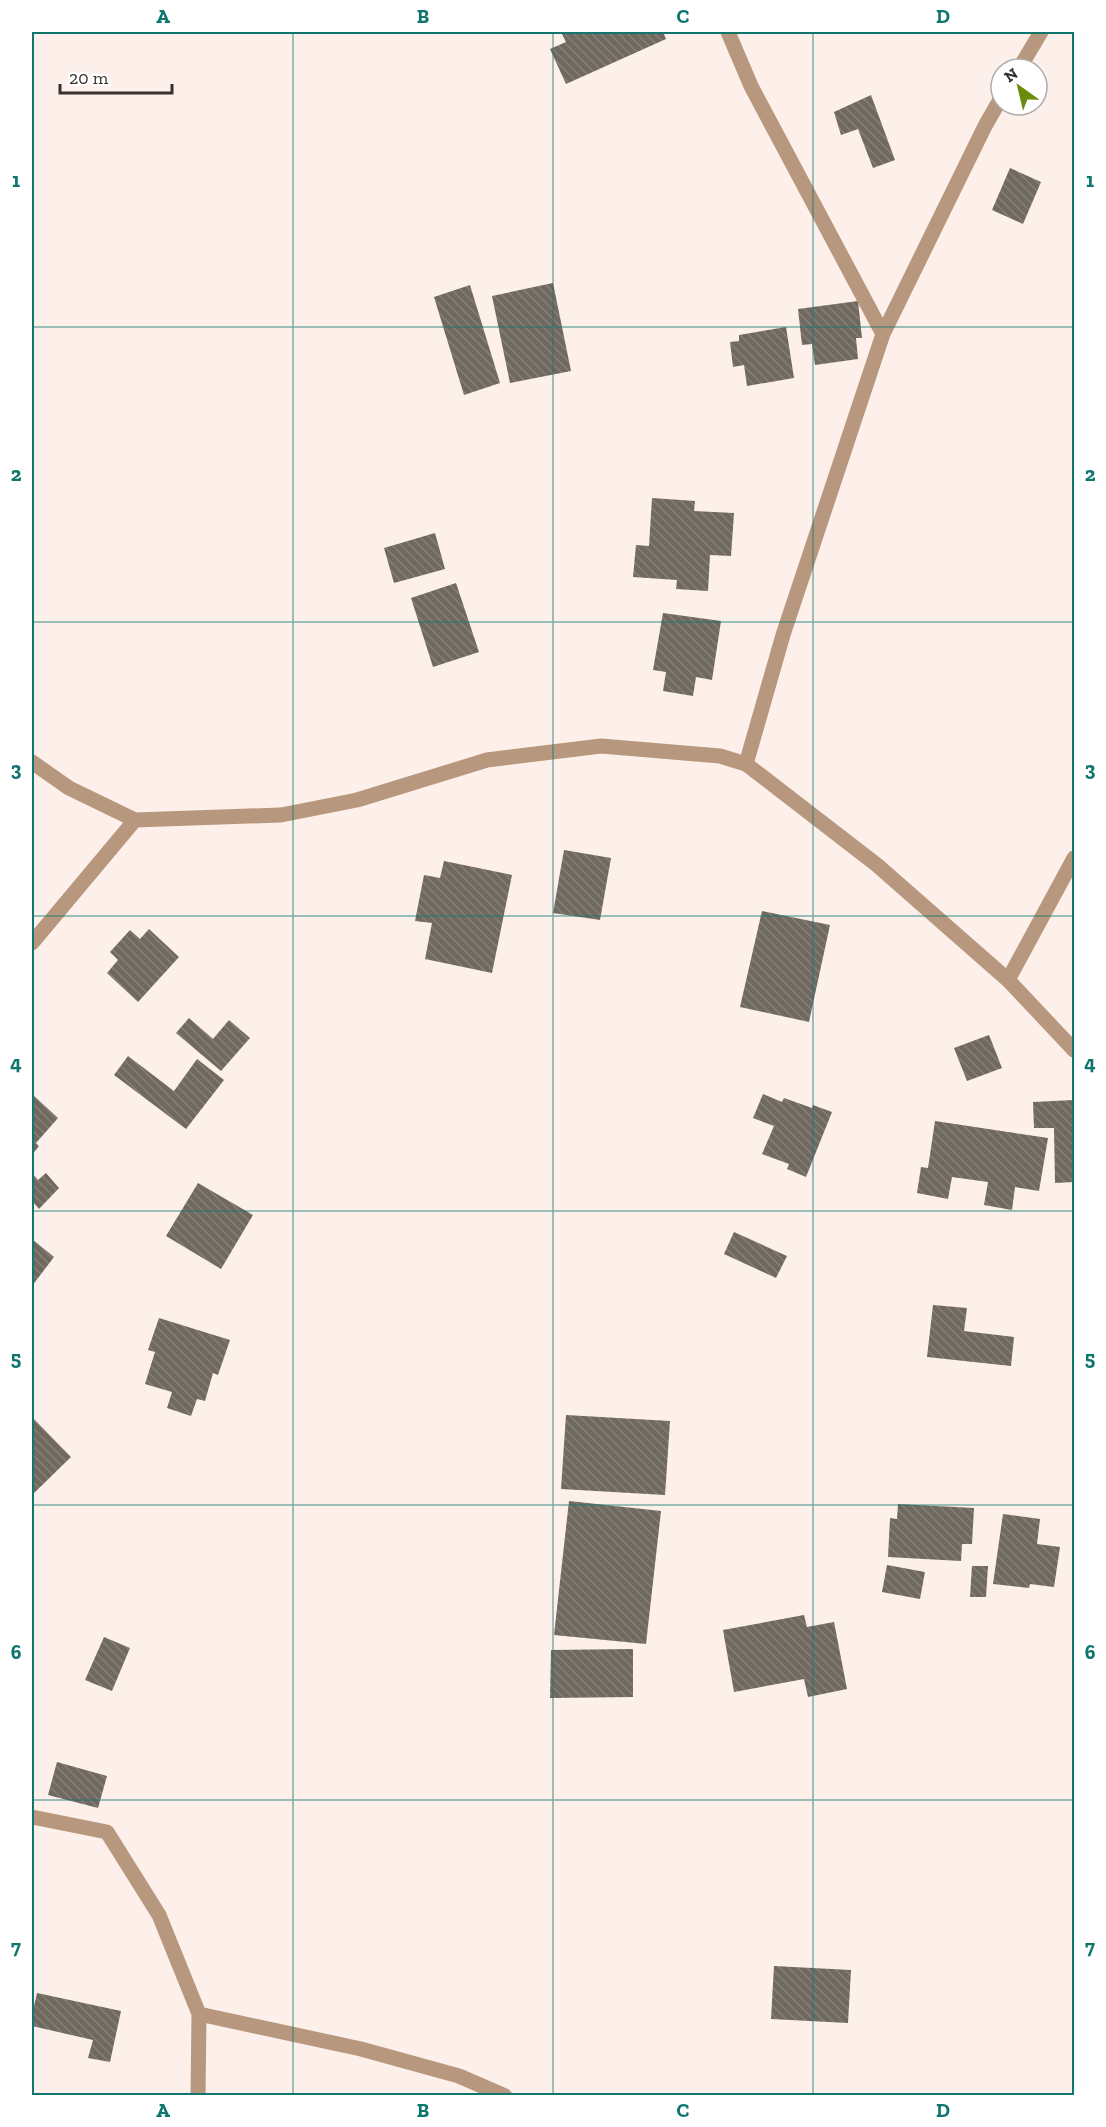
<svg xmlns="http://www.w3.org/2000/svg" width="1106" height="2127" font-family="'Zilla Slab',serif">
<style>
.building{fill:url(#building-back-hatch)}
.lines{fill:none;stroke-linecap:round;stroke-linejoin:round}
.street{stroke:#b7987e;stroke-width:15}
.grid{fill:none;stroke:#0f766e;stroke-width:1.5;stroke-opacity:0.55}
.neatline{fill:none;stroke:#0f766e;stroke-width:2}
.grid-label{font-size:20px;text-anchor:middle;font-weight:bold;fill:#0f766e}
</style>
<defs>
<pattern id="building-back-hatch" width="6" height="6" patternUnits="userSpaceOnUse" patternTransform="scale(1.5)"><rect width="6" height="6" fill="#706960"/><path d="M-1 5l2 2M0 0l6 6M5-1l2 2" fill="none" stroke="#857f78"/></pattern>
</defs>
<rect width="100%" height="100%" fill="#fdefea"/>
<!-- building -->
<path class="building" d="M 561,32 L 663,32 L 666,39 L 566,84 L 550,49 L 566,42 Z
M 871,95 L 895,160 L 873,168 L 858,129 L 841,135 L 834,112 Z
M 1010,168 L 1041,182 L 1023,224 L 992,210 Z
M 553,283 L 571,371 L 510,383 L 492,296 Z
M 470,285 L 500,383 L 464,395 L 434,297 Z
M 858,301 L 862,338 L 856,338 L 858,359 L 815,365 L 812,344 L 802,345 L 798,309 Z
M 786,327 L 794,378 L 747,386 L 744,365 L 733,367 L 730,342 L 739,341 L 739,335 Z
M 652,498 L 695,501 L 694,511 L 734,513 L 731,556 L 710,555 L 708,591 L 676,589 L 677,580 L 633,577 L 636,545 L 649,546 Z
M 435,533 L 445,569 L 394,583 L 384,548 Z
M 456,583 L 479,652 L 433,667 L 411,598 Z
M 663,613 L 721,621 L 712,680 L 696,677 L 693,696 L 663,691 L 666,672 L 653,670 Z
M 564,850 L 611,858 L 600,920 L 553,913 Z
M 444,861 L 512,875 L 492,973 L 425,959 L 432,923 L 415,921 L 424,875 L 440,878 Z
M 762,911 L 830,925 L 809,1022 L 740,1007 Z
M 149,929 L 179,957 L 138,1002 L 107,973 L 118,960 L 110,952 L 130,930 L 140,939 Z
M 189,1018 L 213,1039 L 229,1020 L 250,1038 L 221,1071 L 176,1033 Z
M 989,1035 L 1002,1068 L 967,1081 L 954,1048 Z
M 128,1056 L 174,1091 L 197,1059 L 224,1080 L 186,1129 L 114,1075 Z
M 32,1094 L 58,1118 L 36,1143 L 39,1146 L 32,1155 Z
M 763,1094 L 782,1102 L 784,1098 L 812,1108 L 813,1105 L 832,1112 L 806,1177 L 787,1169 L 789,1164 L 762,1154 L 774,1126 L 753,1118 Z
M 1074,1100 L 1074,1182 L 1055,1183 L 1054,1128 L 1034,1128 L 1033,1102 Z
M 935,1121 L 1048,1138 L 1039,1191 L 1015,1187 L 1012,1210 L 984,1205 L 988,1182 L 952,1177 L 948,1199 L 917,1193 L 921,1167 L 928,1168 Z
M 32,1173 L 38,1180 L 46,1173 L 59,1188 L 39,1209 L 32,1201 Z
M 198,1183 L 253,1215 L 221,1269 L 166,1236 Z
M 734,1232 L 787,1256 L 776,1278 L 724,1254 Z
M 32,1239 L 54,1257 L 32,1286 Z
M 933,1305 L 967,1308 L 964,1331 L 1014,1337 L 1011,1366 L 927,1357 Z
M 159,1318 L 230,1340 L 218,1375 L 213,1373 L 205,1401 L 197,1399 L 191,1416 L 167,1408 L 172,1392 L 145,1384 L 155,1352 L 148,1350 Z
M 566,1415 L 670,1421 L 665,1495 L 561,1489 Z
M 32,1417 L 71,1457 L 32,1495 Z
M 569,1501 L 661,1511 L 646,1644 L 554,1635 Z
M 898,1504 L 974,1508 L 972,1544 L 962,1544 L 961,1561 L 888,1557 L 890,1518 L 897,1519 Z
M 1003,1514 L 1040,1519 L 1037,1544 L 1060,1547 L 1054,1587 L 1030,1584 L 1029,1588 L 993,1584 Z
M 887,1565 L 925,1572 L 920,1599 L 882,1592 Z
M 972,1566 L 988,1566 L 986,1597 L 970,1597 Z
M 804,1615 L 807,1627 L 834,1622 L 847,1689 L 808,1697 L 804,1679 L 734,1692 L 723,1630 Z
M 104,1637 L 130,1648 L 112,1691 L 85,1680 Z
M 633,1649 L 633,1697 L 550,1698 L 551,1650 Z
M 57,1762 L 107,1776 L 98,1808 L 48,1795 Z
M 774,1966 L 851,1970 L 848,2023 L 771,2019 Z
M 37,1993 L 121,2011 L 110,2062 L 88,2058 L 93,2040 L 32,2026 L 32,2015 Z"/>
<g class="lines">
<!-- street -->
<path class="street" d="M 728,32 L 751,86 L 883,334
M 1019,69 L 1041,32
M 32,762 L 69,788 L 135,820 L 281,815 L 357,800 L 487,760 L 601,746 L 720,756 L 746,764 L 877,865 L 1008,980 L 1074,1050
M 746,764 L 783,635 L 883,334 L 985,126 L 1001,98
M 32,943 L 135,820
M 1008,980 L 1074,858
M 32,1817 L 107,1832 L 159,1915 L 199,2014 L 198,2096
M 199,2014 L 361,2049 L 459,2076 L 505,2096"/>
</g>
<!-- grid -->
<path class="grid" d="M 293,32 L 293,2096M 553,32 L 553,2096M 813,32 L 813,2096M 32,327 L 1074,327M 32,622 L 1074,622M 32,916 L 1074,916M 32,1211 L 1074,1211M 32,1505 L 1074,1505M 32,1800 L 1074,1800"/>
<!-- border -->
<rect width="1106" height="2127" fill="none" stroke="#ffffff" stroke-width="66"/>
<!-- north arrow -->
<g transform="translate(1019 87) rotate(326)"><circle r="28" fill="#ffffff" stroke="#afadac" stroke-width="1.5"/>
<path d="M0-4.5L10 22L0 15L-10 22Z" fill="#6b8b0c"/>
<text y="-9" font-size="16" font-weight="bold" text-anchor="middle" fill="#36312f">N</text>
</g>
<!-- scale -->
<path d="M60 84v9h112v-9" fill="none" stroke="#36312f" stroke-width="3"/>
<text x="69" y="84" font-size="18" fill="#36312f" stroke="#ffffff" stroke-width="4.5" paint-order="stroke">20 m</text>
<rect x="33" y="33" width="1040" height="2061" class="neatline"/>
<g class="grid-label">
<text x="163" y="23">A</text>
<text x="423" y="23">B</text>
<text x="683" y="23">C</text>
<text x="943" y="23">D</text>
<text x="16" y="187">1</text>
<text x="1090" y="187">1</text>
<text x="16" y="481">2</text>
<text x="1090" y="481">2</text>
<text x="16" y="776">3</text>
<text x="1090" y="776">3</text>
<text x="16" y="1070">4</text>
<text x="1090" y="1070">4</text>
<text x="16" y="1365">5</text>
<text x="1090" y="1365">5</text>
<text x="16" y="1659">6</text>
<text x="1090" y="1659">6</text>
<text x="16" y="1954">7</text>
<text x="1090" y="1954">7</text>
<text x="163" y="2117">A</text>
<text x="423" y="2117">B</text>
<text x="683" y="2117">C</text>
<text x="943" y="2117">D</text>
</g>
</svg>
